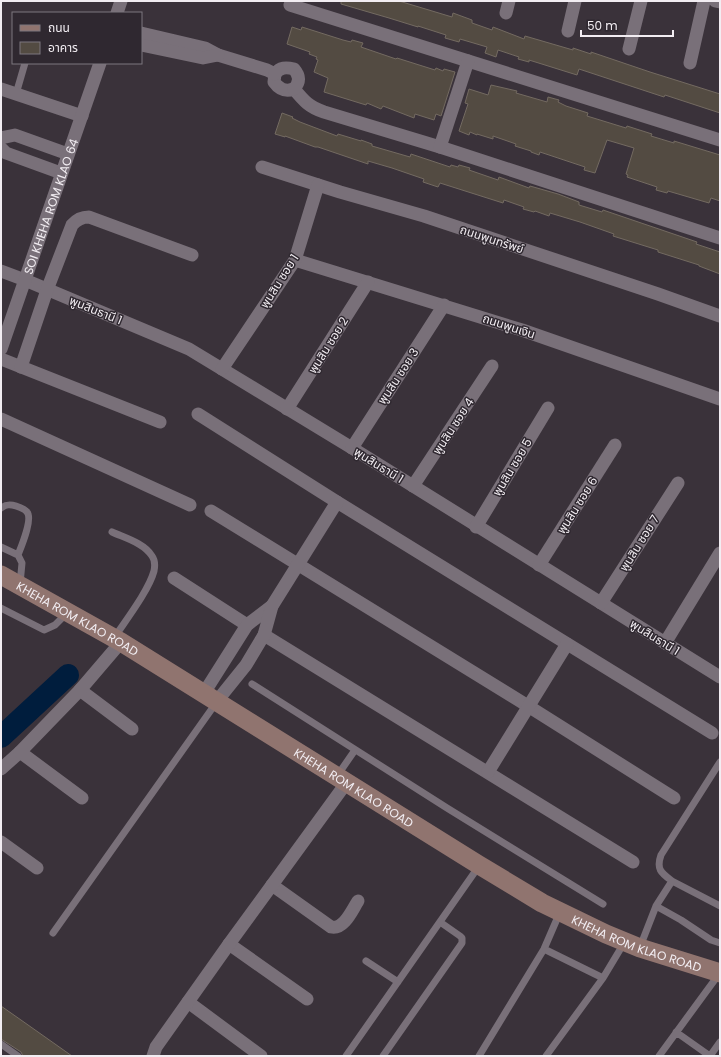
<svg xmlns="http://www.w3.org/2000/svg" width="721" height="1057" font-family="Poppins,'Noto Sans Thai',sans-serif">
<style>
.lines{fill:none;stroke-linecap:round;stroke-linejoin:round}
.river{stroke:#001d3d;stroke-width:22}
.building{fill:#534b42;stroke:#736a61}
.lane{stroke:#797079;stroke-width:7}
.street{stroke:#797079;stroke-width:13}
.secondary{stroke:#90746f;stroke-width:19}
.labels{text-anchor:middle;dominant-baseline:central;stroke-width:3;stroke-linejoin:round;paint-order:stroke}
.street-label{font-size:12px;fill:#f2edf2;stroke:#2f2830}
</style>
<rect width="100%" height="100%" fill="#3a323a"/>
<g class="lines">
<!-- river -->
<path class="river" d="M 1,737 L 68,675"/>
</g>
<!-- building -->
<path class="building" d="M 341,1 L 399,1 L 452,17 L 453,13 L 472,20 L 472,23 L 492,30 L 493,27 L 524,39 L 525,36 L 573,50 L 573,48 L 591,54 L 591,52 L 650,72 L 720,94 L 720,113 L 665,95 L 664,97 L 579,69 L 577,75 L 529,60 L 529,62 L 518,59 L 519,57 L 498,50 L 496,57 L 485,53 L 487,47 L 460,39 L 459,42 L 445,38 L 446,35 L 418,26 L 418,27 L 389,18 L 341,4 Z
M 292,27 L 301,30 L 302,27 L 343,40 L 351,42 L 352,40 L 363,43 L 361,47 L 396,59 L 397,58 L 435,70 L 436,68 L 443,71 L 444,69 L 455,72 L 441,116 L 436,114 L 434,120 L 415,114 L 414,118 L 383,106 L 381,109 L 367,103 L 366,105 L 324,92 L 328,78 L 314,72 L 318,60 L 316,59 L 317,57 L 309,54 L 310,52 L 287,44 Z
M 491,85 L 517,91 L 516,93 L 547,102 L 548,97 L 559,100 L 558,102 L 566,106 L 588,113 L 587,116 L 626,128 L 627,126 L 652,134 L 651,136 L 674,143 L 674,141 L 720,155 L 720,201 L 711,198 L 709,203 L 668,191 L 667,193 L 656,190 L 657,187 L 627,177 L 628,175 L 626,174 L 634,148 L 607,140 L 595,173 L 584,170 L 585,167 L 540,152 L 539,155 L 531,152 L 531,151 L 515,146 L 516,144 L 493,136 L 493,139 L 477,134 L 477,135 L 470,132 L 469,135 L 459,131 L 468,104 L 465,103 L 469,89 L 488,95 Z
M 282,113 L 293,117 L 292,118 L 300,122 L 337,136 L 338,134 L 361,141 L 361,140 L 372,144 L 372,146 L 410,157 L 411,154 L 450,167 L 451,165 L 458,167 L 459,165 L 470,168 L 469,170 L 498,180 L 499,177 L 529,188 L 530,186 L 558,194 L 579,202 L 579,205 L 602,212 L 603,210 L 697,242 L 696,244 L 720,252 L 720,274 L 699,266 L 699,265 L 658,252 L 658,250 L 613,236 L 614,234 L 580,222 L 550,213 L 549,216 L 535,211 L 534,212 L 523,209 L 524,207 L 504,200 L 503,203 L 440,183 L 438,187 L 423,182 L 424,179 L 392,168 L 368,161 L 368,164 L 318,147 L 315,147 L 285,136 L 285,137 L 275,134 Z
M 1,1006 L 21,1020 L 72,1056 L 23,1056 L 21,1052 L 1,1039 Z"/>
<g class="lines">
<!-- lane -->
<path class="lane" d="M 16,94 L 25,63
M 1,508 C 6,504 10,504 16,506 C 19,507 25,509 27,512 C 33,519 21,547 18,555 L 22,563 L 20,584
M 112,532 C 125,538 144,543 152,556 C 155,560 155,566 154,571 C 149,590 126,620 114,638
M 1,547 L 18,555
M 1,608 L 44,630 L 55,625 L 67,613
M 252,684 L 447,808 L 603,904
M 337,776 L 355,750
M 672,881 C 661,873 656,869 661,855 L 720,762
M 656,906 L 681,920 L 711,940 L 720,943
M 53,933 L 216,703
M 640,947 L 656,906 L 672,881 L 720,906
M 544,949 L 603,978
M 366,961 L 398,982
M 676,1032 L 710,1056
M 1,1044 L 18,1056
M 346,1056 L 479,866
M 383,1056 L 462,943 L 462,938 L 460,936 L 440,922
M 479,1056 L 544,949 L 560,912
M 546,1056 L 603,978 L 624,943
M 659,1056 L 719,974
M 710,1056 L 720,1042"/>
<!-- street -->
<g class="street">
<path d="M 715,1 L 720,2"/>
<path d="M 290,5 L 720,140"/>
<path d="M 117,13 L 121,1"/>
<path d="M 506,13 L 509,1"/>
<path d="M 568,31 L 575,1"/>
<path d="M 141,33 L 205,48 L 218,55 L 267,70 L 275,74 L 274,82 C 279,89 285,92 294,89 C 304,101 309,107 324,112 L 440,147 L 720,238"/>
<path d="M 141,45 L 203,58 L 218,55"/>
<path d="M 629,49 L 641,1"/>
<path d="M 690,63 L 704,1"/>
<path d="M 275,74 C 280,67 286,67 294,69 C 300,76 300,82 294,89"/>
<path d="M 1,89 L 82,116"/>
<path d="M 1,138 L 15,135 L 68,154"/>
<path d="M 440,147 L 468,61"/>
<path d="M 1,148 L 6,153 L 61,173"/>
<path d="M 262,167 L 340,192 L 424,216 L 658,294 L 720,316"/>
<path d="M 295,260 L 522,330 L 720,399"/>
<path d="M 1,271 L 25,280 L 189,349 L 352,448 L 720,677"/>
<path id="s1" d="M 1,349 L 100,63"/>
<path d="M 1,359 L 160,422"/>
<path d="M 21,367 L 47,290 L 72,225 C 77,219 82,217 89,217 L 192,255"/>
<path d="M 222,369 L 295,260 L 318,185"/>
<path d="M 287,409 L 368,282"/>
<path d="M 198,414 L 337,502 L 712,733"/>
<path d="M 1,419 L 190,505"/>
<path d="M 352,448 L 444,305"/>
<path d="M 413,486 L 492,366"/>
<path d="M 211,511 L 528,706 L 674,798"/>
<path d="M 476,527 L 548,408"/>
<path d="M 539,565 L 615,445"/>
<path d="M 174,578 L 247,625"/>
<path d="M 601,603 L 678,483"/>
<path d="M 264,635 L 633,862"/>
<path d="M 665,643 L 720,553"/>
<path d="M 80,690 L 132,729"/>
<path d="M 204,693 L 247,625 L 272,606"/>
<path d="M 217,701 L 246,665 L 264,635 L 272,606 L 337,502"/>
<path d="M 1,769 L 20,752"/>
<path d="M 488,772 L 567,644"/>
<path d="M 82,798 L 20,752 L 80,690 L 121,642"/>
<path d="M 1,842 L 37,868"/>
<path d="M 272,885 L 331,927 C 344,930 352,910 358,901"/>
<path d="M 229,944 L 307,999"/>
<path d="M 188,1002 L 261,1056"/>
<path d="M 153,1056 L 156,1047 L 229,944 L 347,782"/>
</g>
<!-- secondary -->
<path class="secondary" id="s2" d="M 1,575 L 121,642 L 479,865 L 542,903 L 606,934 L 640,948 L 720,973"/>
</g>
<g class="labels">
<!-- street labels -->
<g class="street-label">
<text stroke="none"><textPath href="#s1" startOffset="151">SOI KHEHA ROM KLAO 64</textPath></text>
<text transform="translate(492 239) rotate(18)">ถนนพูนทรัพย์</text>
<text transform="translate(279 281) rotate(-58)">พูนสิน ซอย 1</text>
<text transform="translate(96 310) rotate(22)">พูนสินธานี 1</text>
<text transform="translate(509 326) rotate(18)">ถนนพูนเงิน</text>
<text transform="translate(328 345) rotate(-58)">พูนสิน ซอย 2</text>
<text transform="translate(398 376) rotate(-57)">พูนสิน ซอย 3</text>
<text transform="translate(453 426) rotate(-57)">พูนสิน ซอย 4</text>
<text transform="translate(379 465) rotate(32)">พูนสินธานี 1</text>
<text transform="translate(512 467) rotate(-59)">พูนสิน ซอย 5</text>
<text transform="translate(577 505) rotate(-58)">พูนสิน ซอย 6</text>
<text transform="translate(639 543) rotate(-58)">พูนสิน ซอย 7</text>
<text stroke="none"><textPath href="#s2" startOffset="88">KHEHA ROM KLAO ROAD</textPath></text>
<text transform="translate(655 637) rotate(32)">พูนสินธานี 1</text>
<text stroke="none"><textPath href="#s2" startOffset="412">KHEHA ROM KLAO ROAD</textPath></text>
<text stroke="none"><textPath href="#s2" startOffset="736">KHEHA ROM KLAO ROAD</textPath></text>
</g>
</g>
<!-- border -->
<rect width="721" height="1057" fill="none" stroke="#f2edf2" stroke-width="4"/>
<!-- legend -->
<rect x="12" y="12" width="130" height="52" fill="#2f2830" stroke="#7d777e"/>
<rect x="20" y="25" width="20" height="6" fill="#90746f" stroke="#7d777e"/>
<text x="48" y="32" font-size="12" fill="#f2edf2">ถนน</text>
<rect x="20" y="42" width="20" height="12" fill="#534b42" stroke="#7d777e"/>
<text x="48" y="52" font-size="12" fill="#f2edf2">อาคาร</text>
<!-- scale -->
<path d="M581 30v6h92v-6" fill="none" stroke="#f2edf2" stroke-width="2"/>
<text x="587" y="30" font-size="12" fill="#f2edf2" stroke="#2f2830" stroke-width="3" paint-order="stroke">50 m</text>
</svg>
